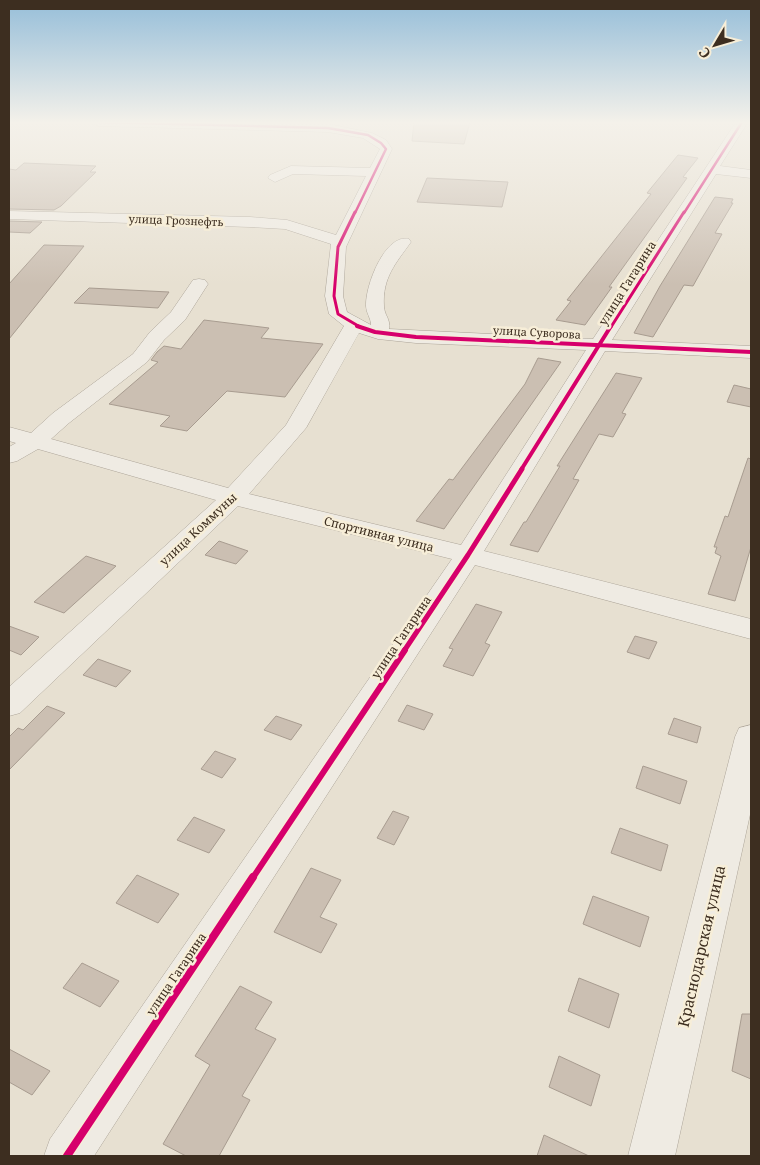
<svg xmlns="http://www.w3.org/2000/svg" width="760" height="1165" font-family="'Noto Serif',serif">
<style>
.building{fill:#cbbfb2;stroke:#a89c90}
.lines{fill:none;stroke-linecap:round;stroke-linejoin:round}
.minor-casing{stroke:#ada599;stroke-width:1}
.minor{fill:#efebe3;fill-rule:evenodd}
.cycleway-far5-casing{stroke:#f7eed8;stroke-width:4}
.cycleway-far4-casing{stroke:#f7eed8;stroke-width:5}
.cycleway-far3-casing{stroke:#f7eed8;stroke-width:6}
.cycleway-far2-casing{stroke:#f7eed8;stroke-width:8}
.cycleway-far1-casing{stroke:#f7eed8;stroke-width:9}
.cycleway-casing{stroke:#f7eed8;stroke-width:11}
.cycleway-far5{stroke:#d6006c;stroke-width:2.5}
.cycleway-far4{stroke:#d6006c;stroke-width:3}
.cycleway-far3{stroke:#d6006c;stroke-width:4}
.cycleway-far2{stroke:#d6006c;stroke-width:5}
.cycleway-far1{stroke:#d6006c;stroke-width:6}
.cycleway{stroke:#d6006c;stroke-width:8}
.labels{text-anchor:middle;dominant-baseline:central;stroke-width:5;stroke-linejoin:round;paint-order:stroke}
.far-street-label{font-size:11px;fill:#3d2e20;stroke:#f7eed8}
.street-label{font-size:12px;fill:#3d2e20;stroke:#f7eed8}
.near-street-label{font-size:15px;fill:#3d2e20;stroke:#f7eed8}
</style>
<rect width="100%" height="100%" fill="#e7e0d1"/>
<!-- building -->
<path class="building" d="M 414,122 L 470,122 L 464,144 L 412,141 Z
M 678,155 L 698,158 L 683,177 L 687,178 L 609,287 L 612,287 L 585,325 L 556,320 L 571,301 L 567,300 L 651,194 L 647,193 Z
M 24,163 L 96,166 L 90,172 L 96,172 L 61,206 L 54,210 L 9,209 L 9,169 L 16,170 Z
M 427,178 L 469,180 L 508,182 L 502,207 L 417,202 Z
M 715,197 L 733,199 L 731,203 L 733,203 L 715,233 L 722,234 L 693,286 L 684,285 L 653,337 L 634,333 L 660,286 Z
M 9,221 L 42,222 L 30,233 L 9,232 Z
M 44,245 L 84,246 L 9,339 L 9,284 Z
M 89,288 L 169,292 L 158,308 L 74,303 Z
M 204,320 L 269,328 L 261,338 L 323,344 L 285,397 L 227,391 L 187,431 L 160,426 L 170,416 L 109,404 L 158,362 L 151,360 L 157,352 L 164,346 L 181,349 Z
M 538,358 L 561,362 L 444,529 L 416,521 L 449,479 L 453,480 L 525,384 Z
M 616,373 L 642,378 L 622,413 L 626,414 L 613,437 L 599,434 L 573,479 L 579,480 L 538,552 L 510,545 L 524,522 L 526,522 L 560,466 L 557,466 Z
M 734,385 L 751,389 L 751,407 L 727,402 Z
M 748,458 L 751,459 L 751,547 L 735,601 L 708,594 L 721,556 L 715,553 L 717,547 L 714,547 L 725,516 L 728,517 Z
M 219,541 L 248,551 L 236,564 L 205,555 Z
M 86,556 L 116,566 L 64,613 L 34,602 Z
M 476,604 L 502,612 L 485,643 L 490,645 L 473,676 L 443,666 L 453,649 L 449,648 Z
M 9,626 L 39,637 L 21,655 L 9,650 Z
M 635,636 L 657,642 L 649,659 L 627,652 Z
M 98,659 L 131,671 L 116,687 L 83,675 Z
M 407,705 L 433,714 L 424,730 L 398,721 Z
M 47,706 L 65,713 L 9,770 L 9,737 L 18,728 L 23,730 Z
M 276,716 L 302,725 L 291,740 L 264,730 Z
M 674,718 L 701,727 L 697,743 L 668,734 Z
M 215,751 L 236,759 L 222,778 L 201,769 Z
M 643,766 L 687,781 L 680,804 L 636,788 Z
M 393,811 L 409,817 L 394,845 L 377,838 Z
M 194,817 L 225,830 L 209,853 L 177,840 Z
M 620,828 L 668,845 L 661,871 L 611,853 Z
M 311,868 L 341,880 L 320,917 L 337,924 L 321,953 L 274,932 Z
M 137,875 L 179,894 L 158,923 L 116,903 Z
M 593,896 L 649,917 L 640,947 L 583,924 Z
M 82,963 L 119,981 L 100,1007 L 63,988 Z
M 579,978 L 619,994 L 609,1028 L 568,1011 Z
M 240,986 L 272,1002 L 255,1029 L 276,1039 L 242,1096 L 250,1100 L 219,1156 L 186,1156 L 163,1144 L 210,1065 L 195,1056 Z
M 742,1014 L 751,1014 L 751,1079 L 732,1071 Z
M 9,1049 L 50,1071 L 32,1095 L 9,1082 Z
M 559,1056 L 600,1075 L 591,1106 L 549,1087 Z
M 544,1135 L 589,1156 L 537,1156 Z"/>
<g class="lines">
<defs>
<path id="minor" d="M 92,122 L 328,124 L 372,133 L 386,140 L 392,149 L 346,247 L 343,296 L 347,312 L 371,325 C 371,318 366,313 366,306 C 365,286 385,233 409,239 L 411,242 C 396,263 382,278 384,306 C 384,315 391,319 389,329 L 593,339 L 736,122 L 748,122 L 720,166 L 751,170 L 751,178 L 716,174 L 612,340 L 751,346 L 751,358 L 605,351 L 484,551 L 751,619 L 751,639 L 475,565 L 94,1156 L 44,1156 L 50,1139 L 452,559 L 238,506 L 20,713 L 9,716 L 9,687 L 216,500 L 38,449 L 17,461 L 9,463 L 9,447 L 16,443 L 9,441 L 9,427 L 31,433 L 53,413 L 133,354 L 150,332 L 171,312 L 193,280 L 199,279 L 205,280 L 208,284 L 185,320 L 164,340 L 147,362 L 69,423 L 51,439 L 228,488 L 286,425 L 344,326 L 329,314 L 325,296 L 331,244 L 285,229 L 250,227 L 9,219 L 9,211 L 250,217 L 287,220 L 336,235 L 366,176 L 293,174 L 275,182 L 268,178 L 270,175 L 291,166 L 370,168 L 380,149 L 363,138 L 328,132 L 98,126 ZM 359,333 L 378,339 L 416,343 L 586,350 L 461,545 L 249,494 L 306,428 Z
M 751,725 L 751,810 L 675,1156 L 628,1156 L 735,737 L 739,728 Z"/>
</defs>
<!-- minor casing -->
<use href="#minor" class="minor-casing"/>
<!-- minor -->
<use href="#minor" class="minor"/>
<defs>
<path id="cycleway-far5" d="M 98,122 L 328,128 L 368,135 L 381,143 L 386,149 L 355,213
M 684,213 L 742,122"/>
<path id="cycleway-far4" d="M 355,212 L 338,247 L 334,296 L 338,314 L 360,327
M 611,327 L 684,212"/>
<path id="cycleway-far3" d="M 357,326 L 375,332 L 416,337 L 751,352
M 521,470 L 611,326"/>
<path id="cycleway-far2" d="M 404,651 L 468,555 L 522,469"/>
<path id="cycleway-far1" d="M 252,879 L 405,650"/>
<path id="cycleway" d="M 67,1156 L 253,877"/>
</defs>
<!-- cycleway-far5 casing -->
<use href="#cycleway-far5" class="cycleway-far5-casing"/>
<!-- cycleway-far4 casing -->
<use href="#cycleway-far4" class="cycleway-far4-casing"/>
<!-- cycleway-far3 casing -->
<use href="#cycleway-far3" class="cycleway-far3-casing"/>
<!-- cycleway-far2 casing -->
<use href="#cycleway-far2" class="cycleway-far2-casing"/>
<!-- cycleway-far1 casing -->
<use href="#cycleway-far1" class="cycleway-far1-casing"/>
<!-- cycleway casing -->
<use href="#cycleway" class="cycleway-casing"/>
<!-- cycleway-far5 -->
<use href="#cycleway-far5" class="cycleway-far5"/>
<!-- cycleway-far4 -->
<use href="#cycleway-far4" class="cycleway-far4"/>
<!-- cycleway-far3 -->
<use href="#cycleway-far3" class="cycleway-far3"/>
<!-- cycleway-far2 -->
<use href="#cycleway-far2" class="cycleway-far2"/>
<!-- cycleway-far1 -->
<use href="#cycleway-far1" class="cycleway-far1"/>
<!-- cycleway -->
<use href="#cycleway" class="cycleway"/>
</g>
<!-- sky -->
<linearGradient id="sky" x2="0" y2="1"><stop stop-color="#96bed9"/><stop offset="0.43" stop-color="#f4f1ea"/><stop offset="1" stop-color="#f4f1ea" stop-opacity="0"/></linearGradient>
<rect width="760" height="285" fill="url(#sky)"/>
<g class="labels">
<!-- far-street labels -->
<g class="far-street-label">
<text transform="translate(176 220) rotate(2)">улица Грознефть</text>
<text transform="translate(537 332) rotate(3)">улица Суворова</text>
</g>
<!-- street labels -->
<g class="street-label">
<text transform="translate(627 283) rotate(-58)">улица Гагарина</text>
<text transform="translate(198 529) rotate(-43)">улица Коммуны</text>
<text transform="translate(379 534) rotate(14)">Спортивная улица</text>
<text transform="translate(401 637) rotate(-56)">улица Гагарина</text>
<text transform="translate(176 974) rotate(-56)">улица Гагарина</text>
</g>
<!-- near-street labels -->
<g class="near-street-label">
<text transform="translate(701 946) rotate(-77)">Краснодарская улица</text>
</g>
</g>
<!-- border -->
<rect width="760" height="1165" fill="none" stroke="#3d2e20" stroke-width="20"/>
<!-- north arrow -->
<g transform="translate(715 45) rotate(232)" stroke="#f7eed8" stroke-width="4" paint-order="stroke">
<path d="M0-4L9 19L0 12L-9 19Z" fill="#3d2e20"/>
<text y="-8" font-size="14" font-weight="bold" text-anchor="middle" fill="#3d2e20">С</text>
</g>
</svg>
